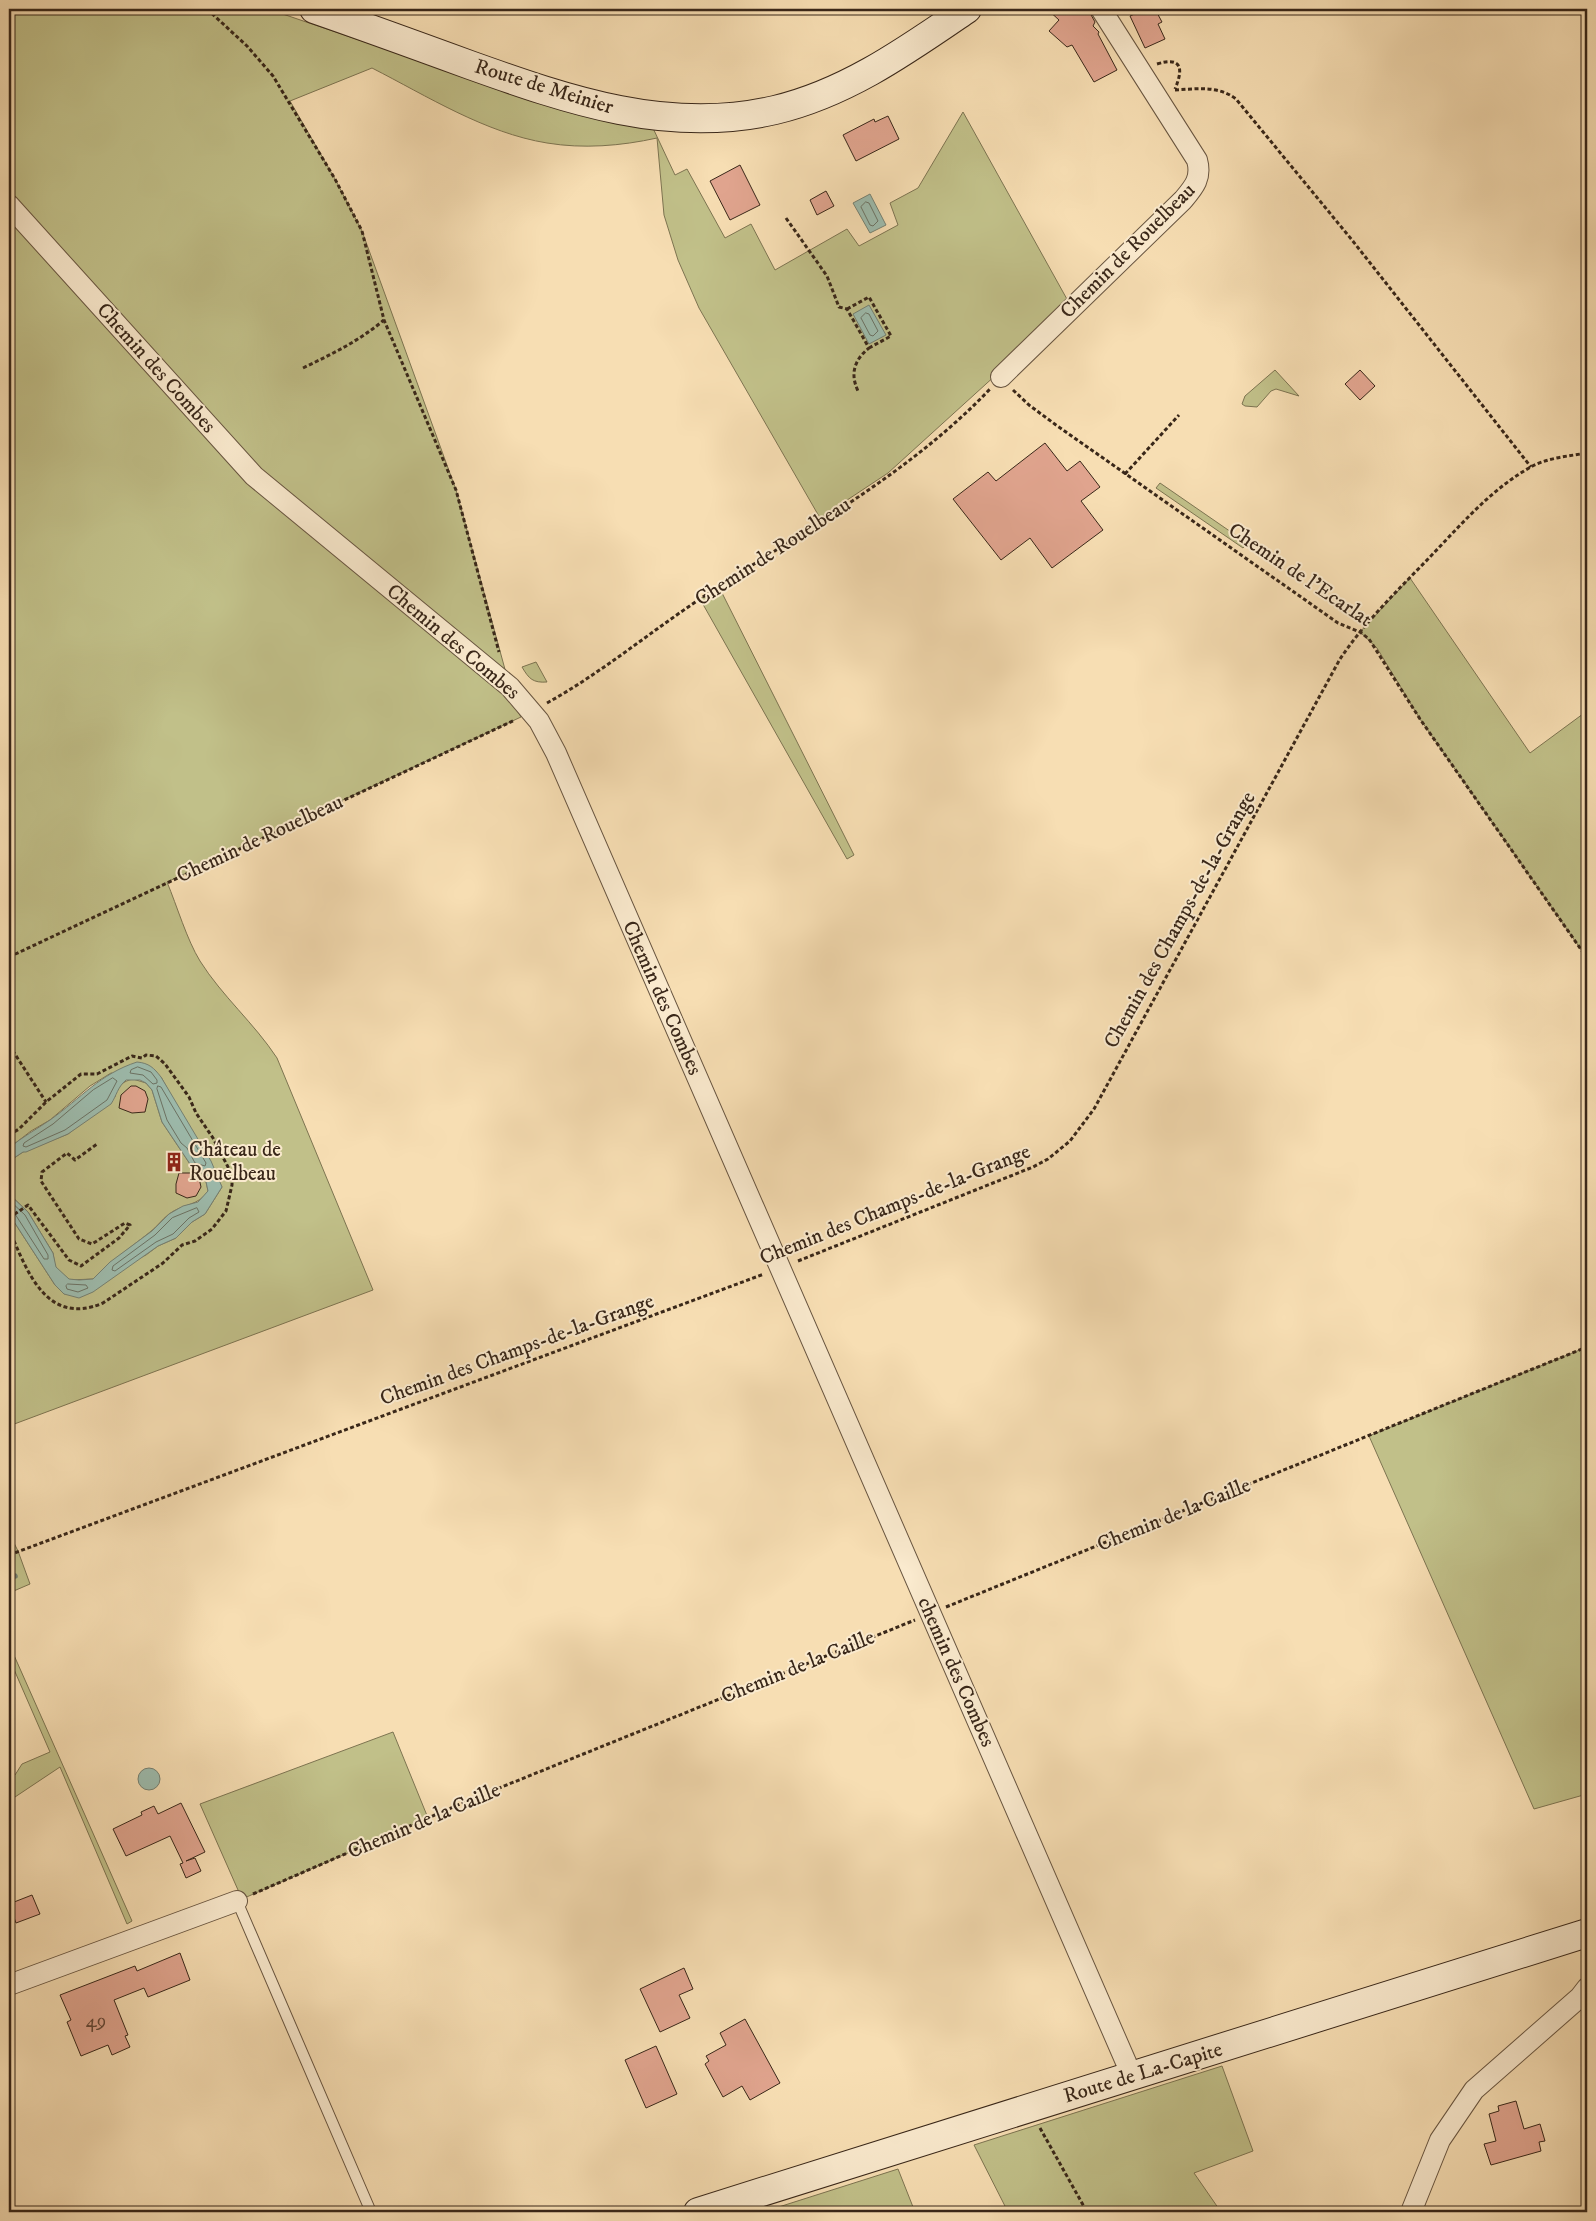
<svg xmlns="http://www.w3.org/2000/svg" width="1596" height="2221" font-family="'IM FELL DW Pica',serif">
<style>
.green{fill:#c1c089;stroke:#7d7451}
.water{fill:#9dbcae;stroke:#758072}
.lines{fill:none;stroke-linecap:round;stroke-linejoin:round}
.shore{stroke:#6b7264;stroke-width:1}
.stream{stroke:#758072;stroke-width:5.5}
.building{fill:#e0a48e;stroke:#392719}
.lane-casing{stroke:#685540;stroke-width:12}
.street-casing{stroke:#685540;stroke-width:22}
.secondary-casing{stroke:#392719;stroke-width:30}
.path{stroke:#392719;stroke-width:3;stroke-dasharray:4 2.5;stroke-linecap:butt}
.lane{stroke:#faeace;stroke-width:10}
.street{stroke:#faeace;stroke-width:20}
.secondary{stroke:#faeace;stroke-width:28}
.labels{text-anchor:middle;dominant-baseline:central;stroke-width:4;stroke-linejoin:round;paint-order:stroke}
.number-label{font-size:19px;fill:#634636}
.street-label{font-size:21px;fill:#392719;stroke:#faeace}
.poi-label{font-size:21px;fill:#392719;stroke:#faeace;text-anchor:start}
</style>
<rect width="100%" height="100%" fill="#f7deb3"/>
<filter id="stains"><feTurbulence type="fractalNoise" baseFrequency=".004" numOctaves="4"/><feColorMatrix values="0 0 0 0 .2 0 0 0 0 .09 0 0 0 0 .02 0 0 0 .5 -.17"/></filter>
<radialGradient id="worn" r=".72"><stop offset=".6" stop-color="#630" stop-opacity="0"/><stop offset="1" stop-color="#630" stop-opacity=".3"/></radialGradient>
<!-- green -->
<path class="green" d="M 9,9 L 268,9 L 371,44 L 652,126 L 675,175 L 687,169 L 725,238 L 751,224 L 775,270 L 847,229 L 859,246 L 898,225 L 890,203 L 918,188 L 963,112 L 1068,301 L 997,374 L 888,473 L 820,518 L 699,308 L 678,260 L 664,215 L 657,138 C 621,146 583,149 547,143 C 485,133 427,96 372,68 L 290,101 L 335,179 L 362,231 L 456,490 L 506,673 L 263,477 L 9,194 Z
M 9,217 L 254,484 L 509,696 L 521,717 L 167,882 C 177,906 187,940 200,961 C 222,996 254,1023 277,1058 L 373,1290 L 9,1426 L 9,1214 L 55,1285 L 64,1294 L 146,1255 L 158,1246 L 176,1238 L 192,1222 L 205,1214 L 222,1187 L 161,1077 L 111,1073 L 90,1086 L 50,1120 L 31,1131 L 9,1148 Z
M 1275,370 L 1299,396 L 1276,389 L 1271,391 L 1257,407 L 1245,406 L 1242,404 L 1245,396 Z
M 1160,483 L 1247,543 L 1243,548 L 1156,488 Z
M 1410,578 L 1530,753 L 1587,711 L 1587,958 L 1420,719 L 1377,648 L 1360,632 Z
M 719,587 L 854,855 L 847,859 L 700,599 Z
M 536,662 L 547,682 C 533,683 529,679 522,667 Z
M 133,1079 L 146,1083 L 152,1090 L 162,1122 L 192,1167 L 200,1171 L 205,1177 L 208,1191 C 199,1206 182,1204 169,1214 C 162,1219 157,1227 150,1232 C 130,1248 111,1261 93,1279 L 69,1280 L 55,1267 L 53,1253 L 28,1212 L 9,1194 L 9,1165 L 11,1160 L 23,1152 L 68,1134 L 115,1097 C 116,1087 123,1081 133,1079 Z
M 1587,1347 L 1587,1794 L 1534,1809 L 1369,1436 Z
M 9,1533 L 18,1551 L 30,1584 L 9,1593 Z
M 9,1644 L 132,1921 L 127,1924 L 60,1767 L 9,1801 L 9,1779 L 15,1775 L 22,1764 L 50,1752 L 9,1658 Z
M 393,1732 L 428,1818 L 242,1899 L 200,1804 Z
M 1222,2066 L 1253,2151 L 1194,2173 L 1221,2212 L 1008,2212 L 974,2145 Z
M 898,2169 L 915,2212 L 763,2212 Z"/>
<!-- water -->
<path class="water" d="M 870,194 L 886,225 L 870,233 L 853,203 Z
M 869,305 L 886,335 L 869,344 L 853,314 Z
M 137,1062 C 149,1063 154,1068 161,1077 L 211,1161 L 222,1187 L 205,1214 L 192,1222 L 176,1238 L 158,1246 L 93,1292 L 79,1298 L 64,1294 L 55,1285 L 9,1214 L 9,1194 L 28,1212 L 53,1253 L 56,1267 L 69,1279 L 79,1280 L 93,1279 L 110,1262 L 152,1231 L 169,1214 L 183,1206 L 198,1202 L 208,1191 L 205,1177 L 200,1171 L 192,1167 L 162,1122 L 152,1090 L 146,1083 L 140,1080 L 126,1080 C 117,1088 117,1095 111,1104 L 68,1134 L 26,1152 L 23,1152 L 11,1160 L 9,1165 L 9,1148 C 22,1137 37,1129 50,1120 C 81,1098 100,1074 137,1062 Z
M138 1779a11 11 0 1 1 22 0a11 11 0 1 1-22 0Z"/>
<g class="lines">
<!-- shore -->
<path class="shore" d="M 866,202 L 869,203 L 878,221 L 873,226 L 870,225 L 861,207 Z
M 866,313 L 869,314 L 878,331 L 873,336 L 870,335 L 861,318 Z
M 138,1067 L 151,1072 L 157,1080 L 157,1083 L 153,1084 L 143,1075 L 130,1073 L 131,1070 Z
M 113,1078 L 117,1081 L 107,1100 L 65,1130 L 26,1147 L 23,1146 L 24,1143 L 53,1124 L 93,1090 Z
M 158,1086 L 161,1087 L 206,1163 L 205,1166 L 195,1163 L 187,1148 L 181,1143 L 167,1120 L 157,1089 Z
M 9,1200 L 25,1215 L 48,1255 L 48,1259 L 44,1259 L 15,1214 L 9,1212
M 197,1208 L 199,1212 L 189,1218 L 173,1234 L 156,1242 L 115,1271 L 112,1270 L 113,1266 L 155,1235 L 172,1218 Z
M 68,1284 L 86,1285 L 88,1288 L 78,1292 L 67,1289 L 66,1286 Z"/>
<!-- stream -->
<path class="stream" d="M 9,1578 L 15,1576"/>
</g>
<!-- building -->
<path class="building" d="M 1047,9 L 1086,9 L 1090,13 L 1095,22 L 1093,26 L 1099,32 L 1098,34 L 1117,70 L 1094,82 L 1072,45 L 1067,47 L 1049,31 L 1059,20 Z
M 1146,9 L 1155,9 L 1162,22 L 1158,24 L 1165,39 L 1145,48 L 1130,16 Z
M 888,116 L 899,139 L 856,161 L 843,135 L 874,119 L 875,122 Z
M 740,165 L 760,205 L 730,220 L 710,181 Z
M 826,191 L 834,206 L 817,215 L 810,200 Z
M 1360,370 L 1375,386 L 1360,400 L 1345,384 Z
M 1045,443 L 1067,471 L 1080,461 L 1100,487 L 1081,501 L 1103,530 L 1052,568 L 1030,538 L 1001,560 L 953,499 L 988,472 L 996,481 Z
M 131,1086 L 136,1086 L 145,1091 L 148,1099 L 145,1112 L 132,1113 L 119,1108 L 121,1095 Z
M 179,1173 L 191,1173 L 199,1178 L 201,1187 L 196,1196 L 187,1198 L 176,1193 L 176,1184 Z
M 181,1803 L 205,1852 L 186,1861 L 195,1858 L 201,1871 L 186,1878 L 180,1864 L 183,1863 L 170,1836 L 126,1856 L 113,1829 L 142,1815 L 141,1812 L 154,1806 L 158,1814 Z
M 32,1895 L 40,1914 L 16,1923 L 9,1904 Z
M 180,1953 L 190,1980 L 148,1997 L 144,1988 L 114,2000 L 128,2035 L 125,2036 L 130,2047 L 112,2055 L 108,2045 L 81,2056 L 67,2022 L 71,2020 L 60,1995 L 135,1966 L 137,1971 Z
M 684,1968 L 693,1989 L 679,1995 L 690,2018 L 660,2032 L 640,1989 Z
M 745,2019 L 780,2083 L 750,2100 L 742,2086 L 723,2097 L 705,2064 L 709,2061 L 706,2056 L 726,2045 L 720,2033 Z
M 656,2046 L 677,2094 L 646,2108 L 625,2060 Z
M 1516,2101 L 1524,2129 L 1540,2124 L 1545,2141 L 1539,2142 L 1541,2151 L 1491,2165 L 1484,2144 L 1496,2141 L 1489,2114 L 1499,2111 L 1498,2106 Z"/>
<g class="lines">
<defs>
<path id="lane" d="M 237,1901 L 371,2212"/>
<path id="street" d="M 9,205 L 254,476 L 510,687 L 539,721 L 556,753 L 1132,2076
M 1001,377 L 1183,200 C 1194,187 1202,178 1197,160 L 1101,9
M 9,1985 L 237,1901
M 1411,2212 L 1440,2140 L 1474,2090 L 1580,1997 L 1587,1988"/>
<path id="secondary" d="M 314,9 C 366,27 418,46 470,65 C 568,100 669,135 775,110 C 847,93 907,50 967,9
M 698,2212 L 1587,1933"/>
</defs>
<!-- lane casing -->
<use href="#lane" class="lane-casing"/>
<!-- street casing -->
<use href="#street" class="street-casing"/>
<!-- secondary casing -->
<use href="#secondary" class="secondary-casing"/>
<!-- path -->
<path class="path" d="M 207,9 L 247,46 L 273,76 L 335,179 L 362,231 L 384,320 L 456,490 L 499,652
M 1157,64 C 1183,56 1183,70 1175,89
M 1175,90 C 1196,89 1218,85 1236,99 L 1352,240 L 1531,467
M 786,218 L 827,276 L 839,307 L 847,309 L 869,348 C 854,360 850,374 858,391
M 847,309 L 869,297 L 891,336 L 869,348
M 303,368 C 332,354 359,341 384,320
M 1013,390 L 1029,405 L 1056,425 L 1338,623 L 1360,632 L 1369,639 L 1420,719 L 1587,958
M 1125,474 L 1179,415
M 547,703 C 603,672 655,628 709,593 C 806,529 909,474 990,389
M 9,957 L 515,720
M 9,1045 L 46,1102
M 9,1135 L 19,1129 L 46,1102 L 81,1074 L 97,1074 L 132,1056 L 142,1058 L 146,1055 L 156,1056 L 165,1064 L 189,1097 L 196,1113 L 213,1138 L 228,1167 L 232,1176 L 232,1185 L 226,1211 L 212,1229 L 195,1241 L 182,1245 L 163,1263 L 103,1303 C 46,1327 27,1271 9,1229
M 9,1218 L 28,1205 L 69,1260 L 81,1266 L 119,1238 L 130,1225 L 125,1223 L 92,1244 L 79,1239 L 41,1181 L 42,1172 L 67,1153 L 75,1160 L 97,1144
M 798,1261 L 1033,1167 L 1048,1159 L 1070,1141 L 1094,1109 L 1340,659 C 1364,623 1397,591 1428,559 C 1459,527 1489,491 1529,468 C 1545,458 1569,456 1587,453
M 9,1555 L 764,1274
M 946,1607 L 1587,1347
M 253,1894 L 467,1801 L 915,1620
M 1040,2128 L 1087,2212"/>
<!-- lane -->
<use href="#lane" class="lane"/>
<!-- street -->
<use href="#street" class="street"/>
<!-- secondary -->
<use href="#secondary" class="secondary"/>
</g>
<!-- icons -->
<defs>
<symbol id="building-bare" viewBox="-9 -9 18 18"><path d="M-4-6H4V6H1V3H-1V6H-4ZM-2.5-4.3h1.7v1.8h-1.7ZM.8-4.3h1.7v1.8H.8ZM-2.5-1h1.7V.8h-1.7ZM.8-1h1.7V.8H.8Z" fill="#8f2418" stroke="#faeace" stroke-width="2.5" paint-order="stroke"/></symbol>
</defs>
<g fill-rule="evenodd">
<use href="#building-bare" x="160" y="1148" width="28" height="28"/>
</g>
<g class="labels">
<!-- number labels -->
<g class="number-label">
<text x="96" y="2021">49</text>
</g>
<!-- street labels -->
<g class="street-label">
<text transform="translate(544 87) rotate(17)">Route de Meinier</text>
<text transform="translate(1128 251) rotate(-45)">Chemin de Rouelbeau</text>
<text transform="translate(156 368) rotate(48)">Chemin des Combes</text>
<text transform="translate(773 552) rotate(-33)">Chemin de Rouelbeau</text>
<text transform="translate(1300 575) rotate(34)">Chemin de l'Ecarlat</text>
<text transform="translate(453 642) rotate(40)">Chemin des Combes</text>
<text transform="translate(260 839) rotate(-25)">Chemin de Rouelbeau</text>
<text transform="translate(1180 920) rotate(-61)">Chemin des Champs-de-la-Grange</text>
<text transform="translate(662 998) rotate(66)">Chemin des Combes</text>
<text transform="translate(895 1205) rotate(-22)">Chemin des Champs-de-la-Grange</text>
<text transform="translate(517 1350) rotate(-20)">Chemin des Champs-de-la-Grange</text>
<text transform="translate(1174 1515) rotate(-22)">Chemin de la Caille</text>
<text transform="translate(798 1667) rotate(-22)">Chemin de la Caille</text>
<text transform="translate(956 1672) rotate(66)">chemin des Combes</text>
<text transform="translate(424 1821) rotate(-23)">Chemin de la Caille</text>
<text transform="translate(1143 2073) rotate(-17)">Route de La-Capite</text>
</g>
<!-- poi labels -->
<g class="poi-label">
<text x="189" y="1150">Château de<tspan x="189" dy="24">Rouelbeau</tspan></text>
</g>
</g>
<!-- margin -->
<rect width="1596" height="2221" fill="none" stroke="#f7deb3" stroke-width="30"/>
<rect x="10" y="10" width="1576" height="2201" fill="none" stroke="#392719" stroke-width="2.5"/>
<rect x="15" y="15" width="1566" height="2191" fill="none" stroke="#392719"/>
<rect width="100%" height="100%" filter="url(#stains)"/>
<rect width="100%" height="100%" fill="url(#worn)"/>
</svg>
